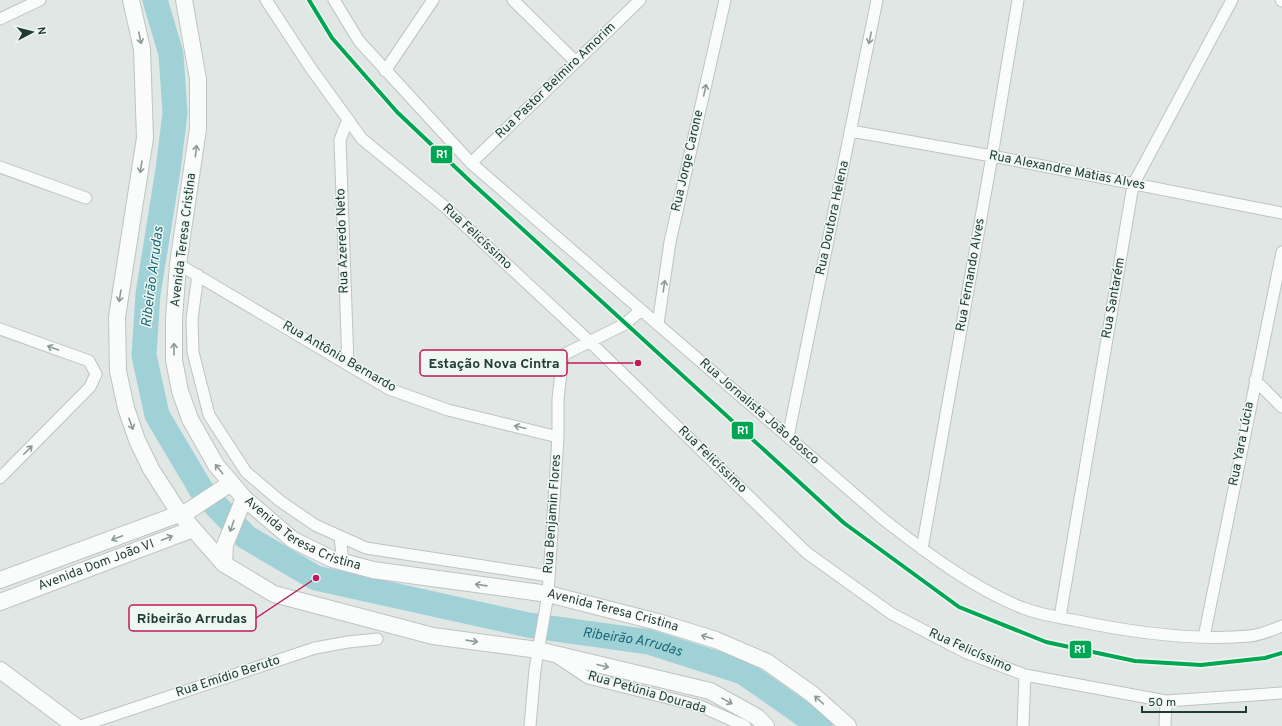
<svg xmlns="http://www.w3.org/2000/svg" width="1282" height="726" viewBox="0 0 1282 726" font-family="Overpass,sans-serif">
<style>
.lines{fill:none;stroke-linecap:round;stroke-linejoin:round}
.river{stroke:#a0d1d7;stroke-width:25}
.street-casing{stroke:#bec4c1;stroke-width:13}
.secondary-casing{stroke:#bdc5c2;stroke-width:18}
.street{stroke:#fafbfb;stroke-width:11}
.secondary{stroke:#fafbfb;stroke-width:16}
.rail-1-casing{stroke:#eff7f3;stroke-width:7}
.rail-1{stroke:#00a651;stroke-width:4}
.oneway{stroke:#8c9b96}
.labels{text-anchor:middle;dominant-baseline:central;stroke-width:3;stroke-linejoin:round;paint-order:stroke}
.street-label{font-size:13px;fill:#1f3b32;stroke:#eff7f3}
.water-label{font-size:14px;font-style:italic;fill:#186a78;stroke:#eff7f3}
.leader{fill:none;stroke:#c2185b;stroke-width:1.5}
.callout-dot{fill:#c2185b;stroke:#eff7f3;stroke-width:1.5}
.callout{fill:#eff7f3;stroke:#c2185b;stroke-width:1.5}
.callout-label{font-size:14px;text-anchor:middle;font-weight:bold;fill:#1f3b32}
.line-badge{stroke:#eff7f3;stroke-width:1.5}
.badge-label{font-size:11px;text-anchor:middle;font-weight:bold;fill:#fff}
</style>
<rect width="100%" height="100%" fill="#e1e7e4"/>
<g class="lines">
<path class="river" id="s1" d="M 155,0 L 171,54 L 175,113 L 168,170 L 148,294 L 144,355 L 157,415 L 202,491 L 246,537 L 316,578 L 528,625 L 649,642 L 743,672 L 820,726"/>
<defs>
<path id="street" d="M 266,0 L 310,67 L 362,139 L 444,206 L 589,341 L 807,553 L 892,614 L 965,652 L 1025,675 L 1166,701 L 1282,693
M 334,0 L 359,41 L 471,163 L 883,519 C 924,551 974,589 1023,608 C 1038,614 1057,617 1073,620 C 1129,632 1192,641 1250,636 C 1261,635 1272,630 1282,626
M 513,0 L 576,62
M 1281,0 L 1282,1
M 0,19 L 40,0
M 385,71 L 433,0
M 851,131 L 992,156 L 1282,213
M 471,163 L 640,0
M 0,167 L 86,198
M 178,264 L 389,389 L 448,410 L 558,437
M 198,275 L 192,319 L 193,352 L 209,415 L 246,472 L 280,501 L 315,525 L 366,548 L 549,576
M 658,324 L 670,242 L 725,0
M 0,329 L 89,361 L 96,374 L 90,387 L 0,478
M 348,364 L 340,140 L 348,119
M 1255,380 L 1282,407
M 788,437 L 877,0
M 340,537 L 343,562
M 922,549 L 992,156 L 1018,0
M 1060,617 L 1133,185 L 1232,0
M 1204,637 L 1282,252
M 558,658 L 588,678 L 700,706 L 745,726
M 81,726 L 315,648 L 348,642 L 377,639
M 530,726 L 535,669 L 548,594 L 558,437 L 558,399 L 563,355 L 625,324 L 641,310
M 1023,726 L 1025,675
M 1165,726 L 1166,701"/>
<g id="secondary">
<path d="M 131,0 L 142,49 L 145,138 L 117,317 L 118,371 L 126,408 L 137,440 L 151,469 L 180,514 L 224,564 L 274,594 L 433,636 L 538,650 L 710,691 L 757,717 L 766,726"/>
<path id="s2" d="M 184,0 L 198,79 L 198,129 L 178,264 L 174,319 L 174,360 L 180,391 L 190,419 L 216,465 L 244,498 L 293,540 L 332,559 L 373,570 L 548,594 L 658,622 L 716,640 L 767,662 L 812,694 L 848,726"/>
<path d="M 224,564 L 225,545 L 244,498"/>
<path d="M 0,580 L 190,510 L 231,483"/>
<path id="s3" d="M 0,602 L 193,529"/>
<path d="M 0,670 L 75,726"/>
</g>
</defs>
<use href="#street" class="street-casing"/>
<use href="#secondary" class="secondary-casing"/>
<use href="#street" class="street"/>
<use href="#secondary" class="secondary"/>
<defs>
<path id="rail-1" d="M 309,0 L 332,38 L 397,112 L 472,183 L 844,523 L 959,607 L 1046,642 L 1135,661 L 1201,665 L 1265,658 L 1282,653"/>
</defs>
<use href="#rail-1" class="rail-1-casing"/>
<use href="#rail-1" class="rail-1"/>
</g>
<defs><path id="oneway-shaft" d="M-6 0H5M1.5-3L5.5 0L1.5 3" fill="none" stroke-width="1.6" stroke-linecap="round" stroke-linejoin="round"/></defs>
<g class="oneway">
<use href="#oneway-shaft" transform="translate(140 38) rotate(79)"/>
<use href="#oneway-shaft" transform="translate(870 38) rotate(102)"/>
<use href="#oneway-shaft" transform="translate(705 90) rotate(-77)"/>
<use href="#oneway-shaft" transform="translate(196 151) rotate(-83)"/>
<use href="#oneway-shaft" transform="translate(141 167) rotate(99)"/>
<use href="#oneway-shaft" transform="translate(664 286) rotate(-82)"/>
<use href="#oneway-shaft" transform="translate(120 296) rotate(99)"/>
<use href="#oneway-shaft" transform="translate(53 348) rotate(-160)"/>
<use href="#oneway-shaft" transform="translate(174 349) rotate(-90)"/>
<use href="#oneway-shaft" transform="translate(131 424) rotate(70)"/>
<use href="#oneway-shaft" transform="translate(520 427) rotate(-166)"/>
<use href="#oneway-shaft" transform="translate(28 450) rotate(-45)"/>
<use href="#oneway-shaft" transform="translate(219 469) rotate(-129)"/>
<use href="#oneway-shaft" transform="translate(232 526) rotate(109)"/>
<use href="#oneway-shaft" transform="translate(117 538) rotate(159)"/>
<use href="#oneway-shaft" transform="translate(167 538) rotate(-21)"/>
<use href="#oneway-shaft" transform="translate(481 585) rotate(-172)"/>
<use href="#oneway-shaft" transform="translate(707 637) rotate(-163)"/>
<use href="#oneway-shaft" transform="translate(472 641) rotate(8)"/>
<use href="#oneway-shaft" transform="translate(603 666) rotate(14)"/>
<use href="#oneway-shaft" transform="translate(819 700) rotate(-138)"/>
<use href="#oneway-shaft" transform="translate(727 701) rotate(29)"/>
</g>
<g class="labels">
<g class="street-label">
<text transform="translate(556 81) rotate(-44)">Rua Pastor Belmiro Amorim</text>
<text transform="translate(688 161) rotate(-77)">Rua Jorge Carone</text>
<text transform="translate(1067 171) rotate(11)">Rua Alexandre Matias Alves</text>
<text transform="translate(833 218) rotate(-78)">Rua Doutora Helena</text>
<text transform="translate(477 237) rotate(43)">Rua Felicíssimo</text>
<text transform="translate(184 240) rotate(-83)">Avenida Teresa Cristina</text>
<text transform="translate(343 241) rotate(-92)">Rua Azeredo Neto</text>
<text transform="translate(971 275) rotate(-80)">Rua Fernando Alves</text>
<text transform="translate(1114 298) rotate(-80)">Rua Santarém</text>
<text transform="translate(339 357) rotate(30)">Rua Antônio Bernardo</text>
<text transform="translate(759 412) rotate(41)">Rua Jornalista João Bosco</text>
<text transform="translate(1242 444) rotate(-79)">Rua Yara Lúcia</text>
<text transform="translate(712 460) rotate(44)">Rua Felicíssimo</text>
<text transform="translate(553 514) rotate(-86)">Rua Benjamin Flores</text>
<text stroke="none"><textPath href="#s2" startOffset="590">Avenida Teresa Cristina</textPath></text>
<text stroke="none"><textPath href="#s3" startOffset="103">Avenida Dom João VI</textPath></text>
<text stroke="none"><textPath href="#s2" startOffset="914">Avenida Teresa Cristina</textPath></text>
<text transform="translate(970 651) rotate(24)">Rua Felicíssimo</text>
<text transform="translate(228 677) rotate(-18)">Rua Emídio Beruto</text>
<text transform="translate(647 693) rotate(16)">Rua Petúnia Dourada</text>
</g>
<g class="water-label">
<text transform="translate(153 277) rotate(-83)">Ribeirão Arrudas</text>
<text stroke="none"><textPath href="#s1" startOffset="977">Ribeirão Arrudas</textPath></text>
</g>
</g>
<path class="leader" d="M638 363L567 363M316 578L256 618"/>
<g class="callout-dot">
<circle cx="638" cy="363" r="4"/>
<circle cx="316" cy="578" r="4"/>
</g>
<g class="callout">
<rect x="420" y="350" width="147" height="26" rx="4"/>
<rect x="129" y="605" width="127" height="26" rx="4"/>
</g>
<g class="callout-label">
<text x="494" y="368">Estação Nova Cintra</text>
<text x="192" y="623">Ribeirão Arrudas</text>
</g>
<g class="line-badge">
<rect x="430" y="145" width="23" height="19" rx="4" fill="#00a651"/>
<rect x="731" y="421" width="23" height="19" rx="4" fill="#00a651"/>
<rect x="1069" y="640" width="23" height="19" rx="4" fill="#00a651"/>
</g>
<g class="badge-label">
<text x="442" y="158">R1</text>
<text x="743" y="434">R1</text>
<text x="1080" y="653">R1</text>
</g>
<g transform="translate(32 32) rotate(83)" stroke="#eff7f3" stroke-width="3" paint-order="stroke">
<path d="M0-3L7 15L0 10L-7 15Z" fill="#1f3b32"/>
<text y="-6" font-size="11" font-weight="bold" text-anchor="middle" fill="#1f3b32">N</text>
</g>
<path d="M1142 706v6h104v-6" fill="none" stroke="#1f3b32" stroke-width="2"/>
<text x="1148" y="706" font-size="12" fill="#1f3b32" stroke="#eff7f3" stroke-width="3" paint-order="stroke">50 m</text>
</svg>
